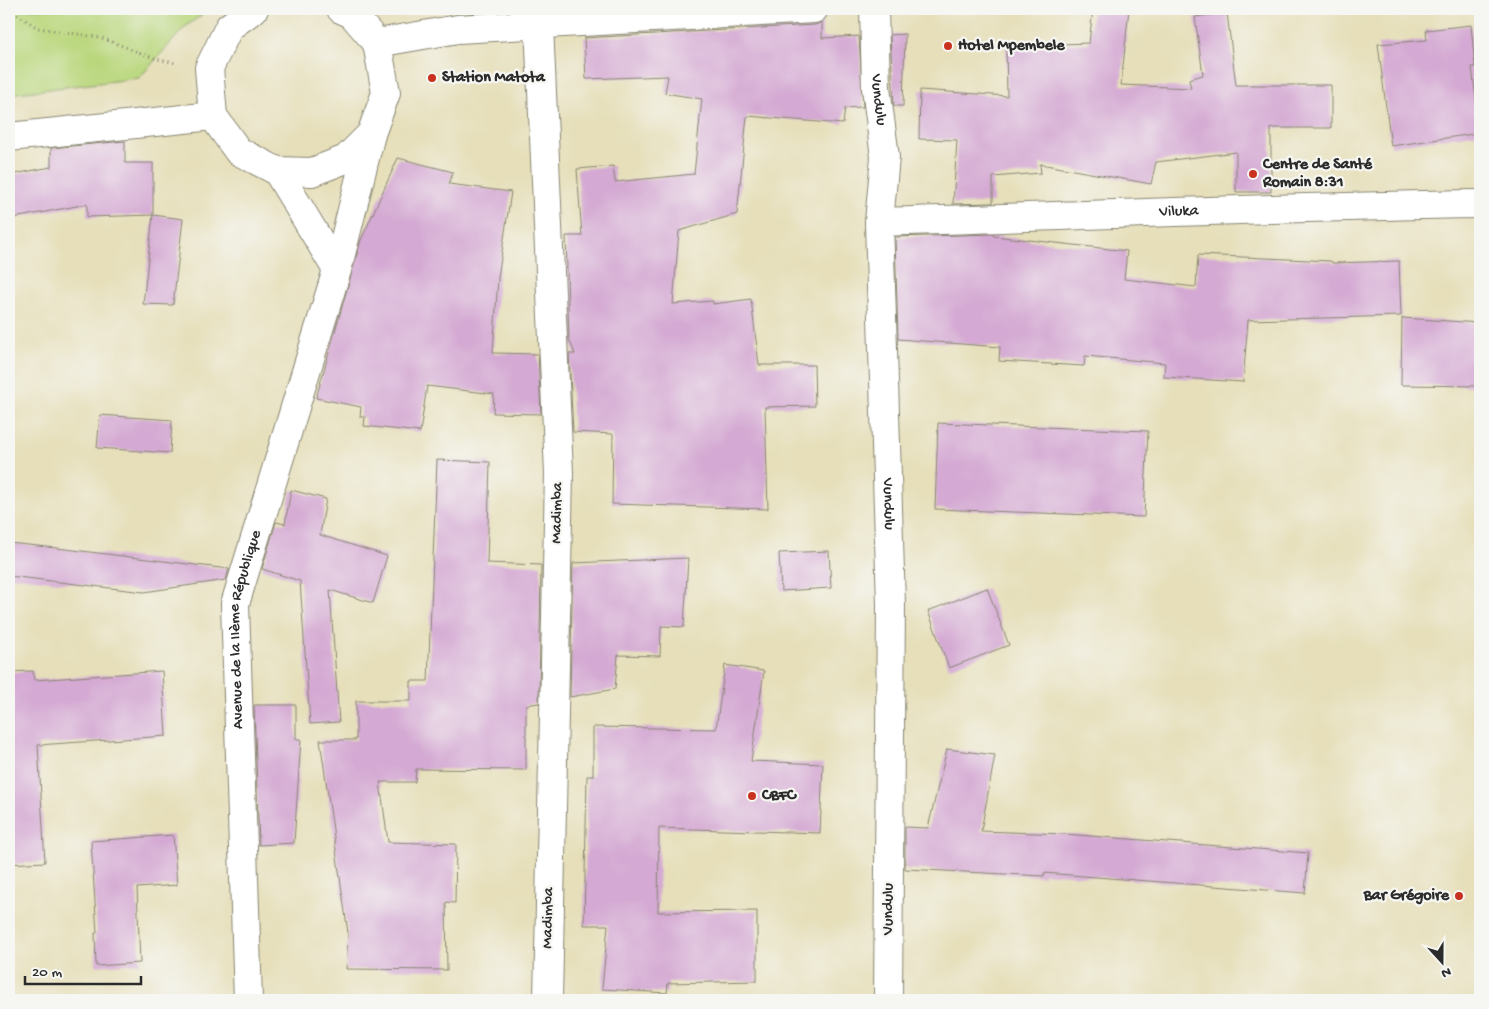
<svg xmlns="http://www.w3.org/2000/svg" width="1489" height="1009" viewBox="0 0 1489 1009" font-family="'Gochi Hand',sans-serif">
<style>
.green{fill:#bad77d;stroke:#728154}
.building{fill:#d4a9d3}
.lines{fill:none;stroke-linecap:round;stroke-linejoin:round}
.minor-casing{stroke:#888572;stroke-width:30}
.path{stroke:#888572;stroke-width:3;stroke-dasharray:1 4;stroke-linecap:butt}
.minor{stroke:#fff;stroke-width:28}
.poi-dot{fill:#c8321e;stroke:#f6f6f2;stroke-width:2}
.labels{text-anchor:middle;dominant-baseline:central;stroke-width:4.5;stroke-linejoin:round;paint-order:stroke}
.poi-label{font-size:16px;font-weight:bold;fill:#2b2b2b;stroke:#f6f6f2;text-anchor:start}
.street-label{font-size:16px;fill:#2b2b2b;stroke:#f6f6f2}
</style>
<rect width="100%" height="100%" fill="#f6f6f2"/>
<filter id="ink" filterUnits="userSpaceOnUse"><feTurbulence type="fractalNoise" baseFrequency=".02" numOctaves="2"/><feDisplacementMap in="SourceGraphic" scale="10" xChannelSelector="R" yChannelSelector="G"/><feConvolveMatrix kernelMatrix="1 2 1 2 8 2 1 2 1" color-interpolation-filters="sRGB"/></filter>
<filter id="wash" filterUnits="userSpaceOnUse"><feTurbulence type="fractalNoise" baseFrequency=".0096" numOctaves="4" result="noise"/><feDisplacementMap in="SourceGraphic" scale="20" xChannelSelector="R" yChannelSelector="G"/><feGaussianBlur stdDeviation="1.12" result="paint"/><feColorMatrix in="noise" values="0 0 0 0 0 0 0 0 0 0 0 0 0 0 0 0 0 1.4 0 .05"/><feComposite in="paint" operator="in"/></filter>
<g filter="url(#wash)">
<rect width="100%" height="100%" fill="#e6dfba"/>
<path class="green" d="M 9,9 L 210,9 L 185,27 L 139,78 L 9,94 Z"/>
<g id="blocks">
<path class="building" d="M 1093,9 L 1129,9 L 1121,85 L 1191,88 L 1189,79 L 1203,75 L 1195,17 L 1227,13 L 1236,85 L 1331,85 L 1331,128 L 1271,128 L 1271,192 L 1236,192 L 1236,152 L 1156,162 L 1151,184 L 1040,164 L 1041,173 L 993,177 L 993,203 L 953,204 L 957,140 L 919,139 L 920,90 L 1007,96 L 1006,46 L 1089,43 Z
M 822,22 L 822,38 L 859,36 L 863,107 L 845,108 L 843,124 L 747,116 L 737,214 L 679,231 L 673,304 L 713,301 L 713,304 L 751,299 L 759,365 L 814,365 L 815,406 L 765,407 L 768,509 L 612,504 L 613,434 L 573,432 L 569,354 L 575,354 L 569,339 L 566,236 L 582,236 L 577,169 L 613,166 L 615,182 L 694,174 L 702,99 L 665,93 L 668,76 L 586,79 L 584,38 L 815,25 Z
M 1471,25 L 1475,67 L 1472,67 L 1480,133 L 1391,146 L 1378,44 L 1427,40 L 1426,30 Z
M 905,34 L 903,106 L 894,106 L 890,35 Z
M 125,141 L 125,163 L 153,163 L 153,215 L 87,217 L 87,204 L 9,219 L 9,175 L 51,167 L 51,148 Z
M 398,158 L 453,172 L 449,184 L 511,192 L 498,278 L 493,353 L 538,354 L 541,414 L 493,413 L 494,394 L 427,386 L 420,432 L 364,426 L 365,417 L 360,417 L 361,407 L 316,398 L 361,240 Z
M 153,215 L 183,219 L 173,305 L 143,304 Z
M 994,234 L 994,236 L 1127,251 L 1124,279 L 1196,287 L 1198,255 L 1331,261 L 1332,263 L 1399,261 L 1401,316 L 1248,320 L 1243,382 L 1164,377 L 1165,363 L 1085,356 L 1084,366 L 999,361 L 1000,347 L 898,339 L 895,237 Z
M 1402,318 L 1480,323 L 1480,386 L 1401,385 Z
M 100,415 L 172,420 L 170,453 L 97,448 Z
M 938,423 L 1148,431 L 1144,517 L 935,509 Z
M 437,460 L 490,462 L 487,563 L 541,565 L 539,703 L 526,705 L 526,770 L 416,769 L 415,782 L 380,782 L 388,842 L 456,844 L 455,903 L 446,902 L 447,970 L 346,969 L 348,933 L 320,740 L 356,740 L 356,701 L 411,701 L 411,681 L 428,681 Z
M 291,490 L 326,499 L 320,535 L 387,556 L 373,603 L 330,590 L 339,722 L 310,724 L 300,581 L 262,569 L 276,522 L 285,524 Z
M 9,543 L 57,548 L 229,569 L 226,580 L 144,592 L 9,576 Z
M 829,551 L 831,588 L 781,591 L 779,553 Z
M 688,558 L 684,627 L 661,626 L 660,656 L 618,655 L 615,689 L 570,697 L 573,563 Z
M 987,588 L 1009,645 L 949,668 L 928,611 Z
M 725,665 L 764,671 L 751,761 L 823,764 L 820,833 L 659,828 L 658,912 L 757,911 L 757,981 L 668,983 L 667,993 L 602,989 L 608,925 L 584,925 L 587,776 L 593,776 L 593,727 L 716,729 Z
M 33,671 L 34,680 L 162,671 L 166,736 L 38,745 L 45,862 L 9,864 L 9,672 Z
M 254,705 L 296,705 L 296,739 L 301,739 L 294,843 L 259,845 Z
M 947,749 L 995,755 L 981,831 L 1065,834 L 1308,853 L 1305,893 L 1044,873 L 1044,876 L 905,869 L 905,827 L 928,828 Z
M 173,835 L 177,885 L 137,888 L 140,963 L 96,966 L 95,933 L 97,933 L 91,841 Z"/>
</g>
</g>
<g filter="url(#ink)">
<use href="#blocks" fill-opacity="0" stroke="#888572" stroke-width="1"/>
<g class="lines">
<defs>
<g id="minor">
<path d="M 254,9 L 229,27 L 209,68 L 213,116 L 238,151 L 277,171 L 312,172 L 346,159 L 371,134 L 386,93 L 377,43 L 352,14 L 341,9"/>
<path id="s1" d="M 874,9 L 876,88 L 885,157 L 879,222 L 891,604 L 888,1000"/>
<path d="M 539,25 L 559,473 L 548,1000"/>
<path d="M 377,43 L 458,29 L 814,9"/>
<path d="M 9,137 L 213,116"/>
<path d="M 277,171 L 337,270"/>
<path id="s2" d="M 879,222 C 1079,216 1280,207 1480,204"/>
<path id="s3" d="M 248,1000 L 235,604 L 337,270 L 371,134"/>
</g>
</defs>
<use href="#minor" class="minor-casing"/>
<path class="path" d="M 9,9 L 38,28 L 102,38 L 156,59 L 176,63"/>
<use href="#minor" class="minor"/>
</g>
</g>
<g class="poi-dot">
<circle cx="948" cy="46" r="5"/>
<circle cx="432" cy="78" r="5"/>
<circle cx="1253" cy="174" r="5"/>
<circle cx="752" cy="796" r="5"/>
<circle cx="1459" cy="896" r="5"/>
</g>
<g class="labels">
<g class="poi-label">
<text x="958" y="46">Hotel Mpembele</text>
<text x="442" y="78">Station Matota</text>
<text x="1263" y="165">Centre de Santé<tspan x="1263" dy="18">Romain 8:31</tspan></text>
<text x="762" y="796">CBFC</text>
<text x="1449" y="896" text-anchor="end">Bar Grégoire</text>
</g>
<g class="street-label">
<text stroke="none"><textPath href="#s1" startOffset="91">Vundulu</textPath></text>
<text stroke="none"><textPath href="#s2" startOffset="300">Viluka</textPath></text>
<text stroke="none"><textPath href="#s1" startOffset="496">Vundulu</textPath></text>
<text transform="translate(558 513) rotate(-89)">Madimba</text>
<text stroke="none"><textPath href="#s3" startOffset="372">Avenue de la IIème République</textPath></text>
<text transform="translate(889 909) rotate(-90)">Vundulu</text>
<text transform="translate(549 918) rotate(-89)">Madimba</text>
</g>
</g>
<rect width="1489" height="1009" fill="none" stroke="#f6f6f2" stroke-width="30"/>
<g transform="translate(1442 962) rotate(159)" stroke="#f6f6f2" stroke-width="4" paint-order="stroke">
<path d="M0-4L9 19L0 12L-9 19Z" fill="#2b2b2b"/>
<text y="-8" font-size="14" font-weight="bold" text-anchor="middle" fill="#2b2b2b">N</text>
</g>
<path d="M25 976v8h116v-8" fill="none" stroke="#2b2b2b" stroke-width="2.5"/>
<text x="32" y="976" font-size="15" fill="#2b2b2b" stroke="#f6f6f2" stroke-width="4" paint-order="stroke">20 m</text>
</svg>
